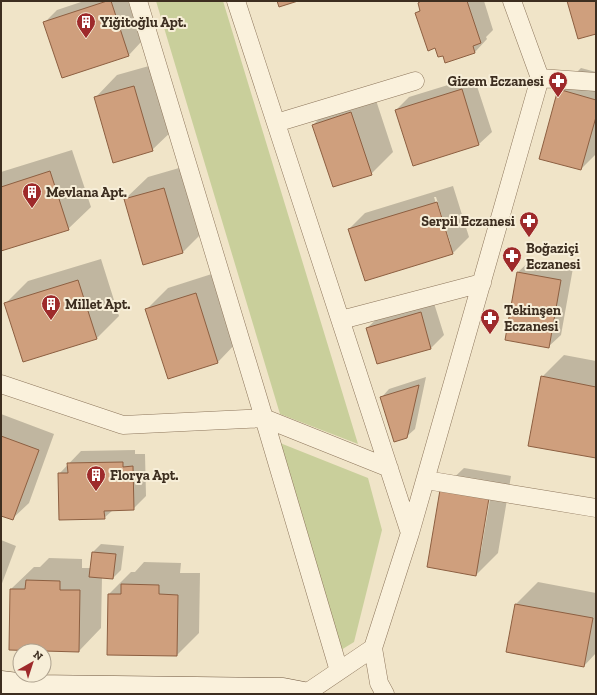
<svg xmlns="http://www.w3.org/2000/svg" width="597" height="695" viewBox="0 0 597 695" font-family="'Zilla Slab',serif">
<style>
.green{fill:#c9cf9b}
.shadow{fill:#0003;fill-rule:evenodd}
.building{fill:#cf9f7d;stroke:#8d5f41}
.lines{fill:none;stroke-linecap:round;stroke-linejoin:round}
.minor-casing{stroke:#8d765c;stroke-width:19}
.secondary-casing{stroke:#6f573f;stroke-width:23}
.minor{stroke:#faf1dc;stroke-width:18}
.secondary{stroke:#faf1dc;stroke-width:22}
.labels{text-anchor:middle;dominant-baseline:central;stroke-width:4;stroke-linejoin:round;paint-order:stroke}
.poi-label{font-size:14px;font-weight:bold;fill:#3d2e20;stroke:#f7eed8;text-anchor:start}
</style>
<rect width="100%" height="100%" fill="#f0e4c8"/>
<path class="green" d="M 156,1 L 223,1 L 358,444 L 280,414 Z
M 280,443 L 368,478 L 382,530 L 354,642 L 341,650 Z"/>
<path class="shadow" d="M 84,1 L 128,1 L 141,42 L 129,55 L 62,77 L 44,23 L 57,10 Z
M 421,1 L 484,1 L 493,30 L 486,37 L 487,39 L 475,52 L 443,54 L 436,47 L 417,13 L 421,9 Z
M 156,64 L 175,128 L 152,150 L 95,98 L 117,75 Z
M 581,68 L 596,72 L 596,154 L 581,169 L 559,90 Z
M 474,77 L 492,132 L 479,144 L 413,165 L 396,110 L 409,97 Z
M 373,91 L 393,152 L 371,174 L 313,125 L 335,103 Z
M 72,150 L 91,207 L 68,229 L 1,250 L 1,172 Z
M 186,166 L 205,230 L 183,252 L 125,199 L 148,177 Z
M 453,186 L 469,237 L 453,253 L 349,229 L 365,213 ZM 434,197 L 436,197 L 451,245 L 449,245 Z
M 101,259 L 119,316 L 97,338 L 24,361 L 6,303 L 28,281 Z
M 531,260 L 573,268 L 561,335 L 548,347 L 518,272 Z
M 218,272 L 240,339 L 218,362 L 168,377 L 146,310 L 168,288 Z
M 433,300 L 444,335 L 431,348 L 377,363 L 367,328 L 380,316 Z
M 564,355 L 596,361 L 596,457 L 542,377 Z
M 426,377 L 415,429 L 406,437 L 381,398 L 389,389 Z
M 1,414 L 54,434 L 29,503 L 12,519 L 1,515 Z
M 135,450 L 135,454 L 145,454 L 146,496 L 133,509 L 113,510 L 104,518 L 59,474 L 81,451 Z
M 464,468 L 511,476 L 498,553 L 476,575 L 441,490 ZM 489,493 L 491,493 L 481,551 L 479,551 Z
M 1,540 L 16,546 L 1,586 Z
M 101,544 L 124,546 L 121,570 L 113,578 L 102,577 L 101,628 L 79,651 L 11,589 L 34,567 L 40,567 L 49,558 L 82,559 L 82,568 L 91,568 L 93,552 Z
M 144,562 L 181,563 L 180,573 L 200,573 L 199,633 L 177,655 L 109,594 L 131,572 L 135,572 Z
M 538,582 L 596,593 L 596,653 L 584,666 L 516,604 Z"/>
<path class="building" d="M 107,1 L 111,1 L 129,56 L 62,78 L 43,22 Z
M 277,1 L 298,1 L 279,7 Z
M 421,1 L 467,1 L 481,43 L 473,46 L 475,53 L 445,63 L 443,56 L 438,57 L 435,48 L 428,51 L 415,13 L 420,11 L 418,3 Z
M 567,1 L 596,1 L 596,34 L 578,39 Z
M 134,86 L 153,151 L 113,163 L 94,97 Z
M 462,89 L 479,145 L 413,166 L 395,110 Z
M 558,89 L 596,100 L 596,117 L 581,170 L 539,159 Z
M 351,112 L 372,175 L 333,187 L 312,125 Z
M 50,171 L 69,230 L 1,251 L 1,187 Z
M 164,188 L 183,253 L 143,265 L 124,199 Z
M 437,202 L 453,254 L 365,281 L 348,229 Z
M 517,272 L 561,280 L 549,348 L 505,340 Z
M 78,280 L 97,339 L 23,362 L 4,303 Z
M 196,293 L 218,363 L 168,379 L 145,309 Z
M 421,312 L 431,349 L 377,364 L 366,328 Z
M 541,376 L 596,387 L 596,458 L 528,446 Z
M 419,385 L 407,438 L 394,442 L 380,397 Z
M 1,436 L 39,450 L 13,520 L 1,516 Z
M 123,462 L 123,467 L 133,466 L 134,510 L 104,511 L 105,519 L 59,520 L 58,473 L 68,473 L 67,463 Z
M 440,490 L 489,498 L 476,576 L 427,567 Z
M 92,552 L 116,554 L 113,579 L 89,577 Z
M 26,580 L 60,581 L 60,590 L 80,590 L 79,652 L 9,650 L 10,589 L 25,589 Z
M 121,584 L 159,585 L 159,594 L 178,595 L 177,656 L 107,655 L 108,594 L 121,594 Z
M 515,604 L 593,618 L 584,667 L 506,652 Z"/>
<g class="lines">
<defs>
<path id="minor" d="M 138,1 L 264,418 L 339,671
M 236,1 L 410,533
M 540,78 L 596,82
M 276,123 L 415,81
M 341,320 L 482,283
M 1,384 L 123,425 L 264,418 L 389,468
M 426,480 L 596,508
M 373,648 L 379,683 L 385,694
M 305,694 L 373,648 L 410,533 L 540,78 L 512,1"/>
<path id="secondary" d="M 1,682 L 34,686 L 283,689 L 309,694"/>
</defs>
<use href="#minor" class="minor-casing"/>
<use href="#secondary" class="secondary-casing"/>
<use href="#minor" class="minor"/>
<use href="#secondary" class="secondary"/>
</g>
<defs>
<symbol id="building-pin" viewBox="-11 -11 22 30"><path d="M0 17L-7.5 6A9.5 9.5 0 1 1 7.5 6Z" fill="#9e2a2b" stroke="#f7eed8"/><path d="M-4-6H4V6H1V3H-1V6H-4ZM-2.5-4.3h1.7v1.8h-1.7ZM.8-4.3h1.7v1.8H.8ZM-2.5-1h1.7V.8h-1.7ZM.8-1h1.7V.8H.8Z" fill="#fff"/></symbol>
<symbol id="pharmacy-pin" viewBox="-11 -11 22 30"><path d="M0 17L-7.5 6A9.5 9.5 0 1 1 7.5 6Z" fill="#9e2a2b" stroke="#f7eed8"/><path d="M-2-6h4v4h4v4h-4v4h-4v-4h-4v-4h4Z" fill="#fff"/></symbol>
</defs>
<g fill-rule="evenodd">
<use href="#building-pin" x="75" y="11" width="22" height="30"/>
<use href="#pharmacy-pin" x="547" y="70" width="22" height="30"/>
<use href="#building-pin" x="21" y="181" width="22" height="30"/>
<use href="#pharmacy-pin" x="518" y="210" width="22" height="30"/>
<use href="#pharmacy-pin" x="501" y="245" width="22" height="30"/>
<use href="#building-pin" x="40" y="293" width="22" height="30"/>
<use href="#pharmacy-pin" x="479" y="307" width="22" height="30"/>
<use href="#building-pin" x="85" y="464" width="22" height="30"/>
</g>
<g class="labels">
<g class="poi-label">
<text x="100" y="22">Yiğitoğlu Apt.</text>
<text x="544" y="81" text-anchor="end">Gizem Eczanesi</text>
<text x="46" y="192">Mevlana Apt.</text>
<text x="515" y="221" text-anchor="end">Serpil Eczanesi</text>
<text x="526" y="248">Boğaziçi<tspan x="526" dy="16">Eczanesi</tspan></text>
<text x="65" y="304">Millet Apt.</text>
<text x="504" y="310">Tekinşen<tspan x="504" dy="16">Eczanesi</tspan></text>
<text x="110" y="475">Florya Apt.</text>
</g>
</g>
<rect width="597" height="695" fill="none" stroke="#3d2e20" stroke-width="4"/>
<g transform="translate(32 663) rotate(39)"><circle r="19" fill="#f7eed8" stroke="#ada18e"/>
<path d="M0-3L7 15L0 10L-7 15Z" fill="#9e2a2b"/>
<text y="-6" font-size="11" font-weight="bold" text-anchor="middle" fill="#3d2e20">N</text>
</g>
</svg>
